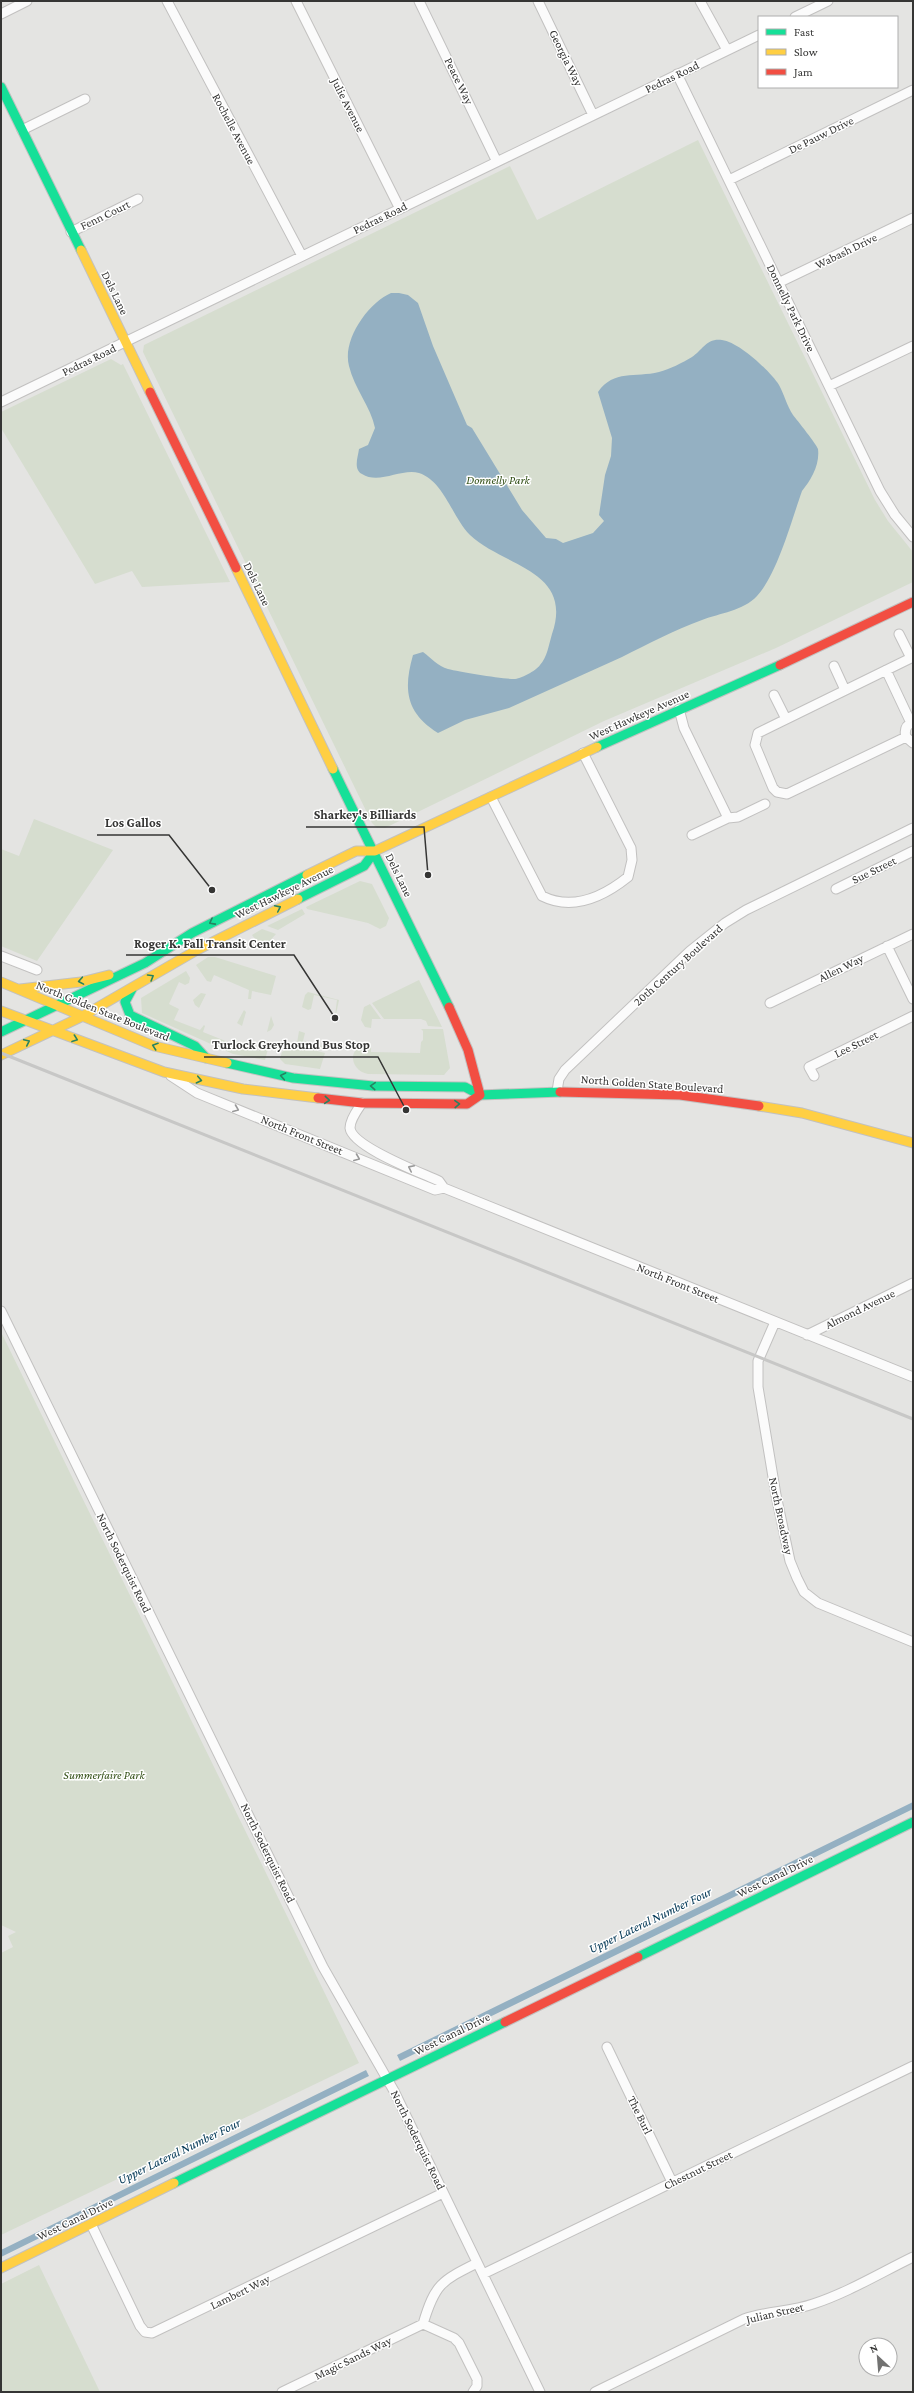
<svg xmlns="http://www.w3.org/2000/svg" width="914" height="2393" viewBox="0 0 914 2393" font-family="'Crimson Pro',serif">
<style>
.green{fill:#d6ddcf}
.water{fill:#94b0c2}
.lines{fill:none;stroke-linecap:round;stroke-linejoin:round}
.street-casing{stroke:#c2c1c0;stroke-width:11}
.fast-casing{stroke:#c2c1c0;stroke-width:11}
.slow-casing{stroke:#c2c1c0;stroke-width:11}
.jam-casing{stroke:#c2c1c0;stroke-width:11}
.street{stroke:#fbfbfb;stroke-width:9}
.fast{stroke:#16e098;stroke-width:9}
.slow{stroke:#ffcf43;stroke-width:9}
.jam{stroke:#f24e42;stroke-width:9}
.rail{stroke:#c7c7c6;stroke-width:3}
.oneway{stroke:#278261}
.oneway2{stroke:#989898}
.labels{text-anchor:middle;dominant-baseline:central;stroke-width:3;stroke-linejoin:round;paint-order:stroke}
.street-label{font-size:12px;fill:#353534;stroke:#fff}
.park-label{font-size:12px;font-style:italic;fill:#324f16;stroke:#fff}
.water-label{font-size:13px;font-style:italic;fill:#033856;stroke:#fff}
.leader{fill:none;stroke:#353534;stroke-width:1.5}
.callout-dot{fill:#353534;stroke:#fff;stroke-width:1.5}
.callout-label{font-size:13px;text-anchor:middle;font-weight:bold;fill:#353534;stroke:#fff;stroke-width:3;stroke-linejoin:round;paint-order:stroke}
</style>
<rect width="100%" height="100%" fill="#e4e4e2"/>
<path class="green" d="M 698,140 L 875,500 L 888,521 L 913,552 L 913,582 L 776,648 L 604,721 L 385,828 L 377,828 L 372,823 L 143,352 L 144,345 L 510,166 L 537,220 Z
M 111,359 L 121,365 L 123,364 L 230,582 L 142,587 L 132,571 L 95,584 L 1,428 L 1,412 Z
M 34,819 L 113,850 L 37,961 L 1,946 L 1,849 L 19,856 Z
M 360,881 L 372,884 L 389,918 L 386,926 L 380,929 L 368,923 L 307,909 L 306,907 Z
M 302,909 L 305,914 L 278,930 L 267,926 Z
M 262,929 L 276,934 L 267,944 L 258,943 L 252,935 Z
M 208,957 L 215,957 L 276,976 L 271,995 L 252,991 L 251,999 L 248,999 L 249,990 L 214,975 L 211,982 L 207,981 L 196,965 Z
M 186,971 L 190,978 L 189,983 L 185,985 L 179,982 L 169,1004 L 179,1009 L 174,1020 L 200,1030 L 204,1025 L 205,1026 L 203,1032 L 233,1044 L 237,1038 L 237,1046 L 259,1051 L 262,1043 L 265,1043 L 268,1049 L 265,1060 L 233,1054 L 142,1013 L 141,998 Z
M 419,980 L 442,1027 L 428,1026 L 426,1021 L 421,1019 L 384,1019 L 372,1003 Z
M 308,992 L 339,1000 L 334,1024 L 337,1000 L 314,995 L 311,1009 L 308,1010 L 302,1007 L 305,995 Z
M 201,993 L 206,994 L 199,1008 L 195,1005 L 193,1000 Z
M 370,1004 L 381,1019 L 372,1019 L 371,1028 L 365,1027 L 361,1020 L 364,1007 Z
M 244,1010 L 246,1012 L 242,1026 L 237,1023 Z
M 271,1016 L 274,1025 L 271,1030 L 267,1032 Z
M 421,1029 L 443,1029 L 450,1068 L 444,1075 L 368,1074 C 348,1070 347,1044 371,1044 L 371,1052 L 420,1053 L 421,1042 L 423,1040 L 423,1031 Z
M 299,1031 L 305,1033 L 303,1041 L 326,1047 L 326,1050 L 297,1043 Z
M 294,1045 L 325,1053 L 320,1069 L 285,1064 L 280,1059 L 282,1052 Z
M 1,1332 L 359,2063 L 1,2235 L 1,1953 L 13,1947 L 8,1936 L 16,1932 L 1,1925 Z
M 39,2265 L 100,2392 L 1,2392 L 1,2284 Z"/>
<path class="water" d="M 391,293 L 399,293 L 408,295 L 418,303 L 433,346 L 467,425 L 472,428 L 522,510 L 546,538 L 556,539 L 563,543 L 593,533 L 604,521 L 599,515 L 605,475 L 611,456 L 612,438 L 598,392 C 614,369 635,378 659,372 C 670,369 682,363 692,357 C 703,350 706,338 722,340 C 739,342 770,371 779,385 C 784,394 787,406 793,415 C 797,420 817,445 818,449 C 820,465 811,480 802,491 C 792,519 777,575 757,596 C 743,611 720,613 702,620 C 674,630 648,644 622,657 L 509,708 L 465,720 L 438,733 C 406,713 403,690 413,655 L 423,652 C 431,658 438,666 448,669 C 460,672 502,679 514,679 C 520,679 536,671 540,665 C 547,658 549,644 552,634 C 574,570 504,567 470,535 C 452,517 444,481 419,473 C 401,468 379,485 362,474 C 353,469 358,457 359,449 L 368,445 L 375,428 C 371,407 354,388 349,366 C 342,340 368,303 391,293 Z
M 913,1802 L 913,1809 L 400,2061 L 397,2055 Z
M 366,2070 L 369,2076 L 1,2257 L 1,2250 Z"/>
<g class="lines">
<defs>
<path id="street" d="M 167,1 L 302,256
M 296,1 L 400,209
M 419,1 L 497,162
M 538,1 L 593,115
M 700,1 L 727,50
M 1,14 L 27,1
M 795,17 L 828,1
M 677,74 L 880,491 L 895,515 L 913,537
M 22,130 L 85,99
M 729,180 L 913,90
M 71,232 L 138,199
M 778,283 L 913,218
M 829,386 L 913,346
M 1,402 L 759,35
M 899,634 L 911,658
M 834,666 L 845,690
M 886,670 L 911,723
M 774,695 L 786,719
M 679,709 L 684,728 L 728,818
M 913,722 C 906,725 904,730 906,737 L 913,743
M 906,737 L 787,794 L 777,792 L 773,788 L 755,745 L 758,733 L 764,730 L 913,657
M 491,797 L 542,896 C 572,911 603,897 628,877 L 632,860 L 631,848 L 583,753
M 692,835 L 728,818 L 738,817 L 765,804
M 836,889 L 913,851
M 887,946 L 913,999
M 1,956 L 37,970
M 770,1003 L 913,934
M 171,1076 L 197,1093 L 435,1190 L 444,1188 L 913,1377
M 814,1076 L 809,1067 L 913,1016
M 557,1091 L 559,1079 L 565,1070 L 690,951 L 725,923 L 746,910 L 913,828
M 362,1103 C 358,1109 350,1119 350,1128 C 352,1147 422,1173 439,1181 L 444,1188
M 1,1311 L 323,1967 L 394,2091 L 540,2392
M 775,1322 L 758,1361 L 758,1387 L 776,1495 L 790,1561 L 797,1578 L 804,1592 L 818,1603 L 913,1642
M 807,1335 L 913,1283
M 607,2047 L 672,2182
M 91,2224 L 140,2326 L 145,2332 L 152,2333 L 443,2193
M 483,2274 L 913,2066
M 423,2324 L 454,2338 L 459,2343 L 477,2379 L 477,2386 L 473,2392
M 282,2392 L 423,2324 C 435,2284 441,2281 477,2263
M 595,2392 L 744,2319 C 766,2311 790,2312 813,2304 C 847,2293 880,2273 913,2257"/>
<path id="fast" d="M 1,87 L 81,250
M 597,747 L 780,665
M 333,769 L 449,1007
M 298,899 L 364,866 L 375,851
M 132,989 L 125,1002 L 130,1015 L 195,1046 L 206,1058
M 1,1032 L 145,963 L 192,933 L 307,875
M 227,1063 L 293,1078 L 373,1086 L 465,1087 L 480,1095 L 560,1092
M 638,1957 L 913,1822
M 174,2183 L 505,2022"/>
<path id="slow" d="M 81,250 L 150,392
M 236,568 L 333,769
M 307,875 L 356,851 L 375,851 L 597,747
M 1,982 L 154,1046 L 227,1063
M 20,989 L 81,982 L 109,975
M 1,1011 L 164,1072 L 243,1089 L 318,1098
M 1,1055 L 81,1017 L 197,950 L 298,899
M 759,1106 L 802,1113 L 913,1143
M 1,2268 L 174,2183"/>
<path id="jam" d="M 150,392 L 236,568
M 780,665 L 913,602
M 449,1007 L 468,1050 L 480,1095
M 560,1092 L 680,1095 L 759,1106
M 318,1098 L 362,1103 L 467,1104 L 480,1095
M 505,2022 L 638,1957"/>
</defs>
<use href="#street" class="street-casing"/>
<use href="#fast" class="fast-casing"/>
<use href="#slow" class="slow-casing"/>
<use href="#jam" class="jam-casing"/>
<use href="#street" class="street"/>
<use href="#fast" class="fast"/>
<use href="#slow" class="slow"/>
<use href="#jam" class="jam"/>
<path class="rail" d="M 1,1053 L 913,1419"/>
</g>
<defs><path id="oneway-chevron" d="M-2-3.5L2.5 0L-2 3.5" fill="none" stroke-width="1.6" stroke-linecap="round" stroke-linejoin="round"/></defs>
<g class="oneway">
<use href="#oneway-chevron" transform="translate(278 908) rotate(-26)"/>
<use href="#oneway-chevron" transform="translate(212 922) rotate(152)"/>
<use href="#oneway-chevron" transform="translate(151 977) rotate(-31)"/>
<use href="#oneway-chevron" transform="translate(81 981) rotate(170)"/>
<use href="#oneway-chevron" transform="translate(75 1039) rotate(20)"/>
<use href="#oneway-chevron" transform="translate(27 1042) rotate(-25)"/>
<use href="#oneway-chevron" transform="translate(155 1046) rotate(-161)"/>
<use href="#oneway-chevron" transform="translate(283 1076) rotate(-169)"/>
<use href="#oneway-chevron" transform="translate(199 1080) rotate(12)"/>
<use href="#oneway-chevron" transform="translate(373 1086) rotate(-176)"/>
<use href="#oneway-chevron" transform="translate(327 1100) rotate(5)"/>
<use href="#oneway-chevron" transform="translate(457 1104) rotate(-2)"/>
</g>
<g class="oneway2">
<use href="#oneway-chevron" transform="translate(236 1109) rotate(22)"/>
<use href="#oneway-chevron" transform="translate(357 1158) rotate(22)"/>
<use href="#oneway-chevron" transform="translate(411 1168) rotate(-154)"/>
</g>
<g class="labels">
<g class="street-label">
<text transform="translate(566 58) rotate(64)">Georgia Way</text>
<text transform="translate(672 77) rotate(-26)">Pedras Road</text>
<text transform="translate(459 81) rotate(64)">Peace Way</text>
<text transform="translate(348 105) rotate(63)">Julie Avenue</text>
<text transform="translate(234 129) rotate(62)">Rochelle Avenue</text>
<text transform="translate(821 135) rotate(-26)">De Pauw Drive</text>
<text transform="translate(105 215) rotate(-26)">Fenn Court</text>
<text transform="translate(380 218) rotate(-26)">Pedras Road</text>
<text transform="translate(846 251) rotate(-26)">Wabash Drive</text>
<text transform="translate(115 293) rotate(64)">Dels Lane</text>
<text transform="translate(791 308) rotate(64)">Donnelly Park Drive</text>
<text transform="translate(89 360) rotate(-26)">Pedras Road</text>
<text transform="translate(257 584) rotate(64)">Dels Lane</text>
<text transform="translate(639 715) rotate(-24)">West Hawkeye Avenue</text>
<text transform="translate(874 870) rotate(-26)">Sue Street</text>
<text transform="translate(399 875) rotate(64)">Dels Lane</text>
<text transform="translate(284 892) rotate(-26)">West Hawkeye Avenue</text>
<text transform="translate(678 965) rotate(-42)">20th Century Boulevard</text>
<text transform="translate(841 968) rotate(-26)">Allen Way</text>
<text transform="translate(103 1011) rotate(22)">North Golden State Boulevard</text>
<text transform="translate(856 1044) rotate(-26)">Lee Street</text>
<text transform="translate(652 1084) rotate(4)">North Golden State Boulevard</text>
<text transform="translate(302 1135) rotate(22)">North Front Street</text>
<text transform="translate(678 1283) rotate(22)">North Front Street</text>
<text transform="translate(860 1309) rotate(-26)">Almond Avenue</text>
<text transform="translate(781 1516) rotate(78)">North Broadway</text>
<text transform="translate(124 1563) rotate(64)">North Soderquist Road</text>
<text transform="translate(268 1853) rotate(64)">North Soderquist Road</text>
<text transform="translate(775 1876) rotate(-26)">West Canal Drive</text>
<text transform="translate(452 2034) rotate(-26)">West Canal Drive</text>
<text transform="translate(640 2115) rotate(64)">The Burl</text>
<text transform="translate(418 2140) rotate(64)">North Soderquist Road</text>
<text transform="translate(698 2170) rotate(-26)">Chestnut Street</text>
<text transform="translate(75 2219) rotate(-26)">West Canal Drive</text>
<text transform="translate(240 2292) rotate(-26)">Lambert Way</text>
<text transform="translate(775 2313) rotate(-13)">Julian Street</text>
<text transform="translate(353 2358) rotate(-26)">Magic Sands Way</text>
</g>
<g class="park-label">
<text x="498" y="480">Donnelly Park</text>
<text x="104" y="1775">Summerfaire Park</text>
</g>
<g class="water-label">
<text transform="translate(650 1920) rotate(-26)">Upper Lateral Number Four</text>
<text transform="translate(179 2151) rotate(-26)">Upper Lateral Number Four</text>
</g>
</g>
<path class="leader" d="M428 875L424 827H306M212 890L169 835H97M335 1018L294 955H126M406 1110L378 1057H204"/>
<g class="callout-dot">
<circle cx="428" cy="875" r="4"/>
<circle cx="212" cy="890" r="4"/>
<circle cx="335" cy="1018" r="4"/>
<circle cx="406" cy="1110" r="4"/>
</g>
<g class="callout-label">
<text x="365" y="819">Sharkey's Billiards</text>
<text x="133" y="827">Los Gallos</text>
<text x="210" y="948">Roger K. Fall Transit Center</text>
<text x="291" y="1049">Turlock Greyhound Bus Stop</text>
</g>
<rect width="914" height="2393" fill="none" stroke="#353534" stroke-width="4"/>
<rect x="758" y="16" width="140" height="72" fill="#ffffff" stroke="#aeaeae"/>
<rect x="766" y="29" width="20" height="6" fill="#16e098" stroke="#aeaeae"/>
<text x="794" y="36" font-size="12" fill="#353534">Fast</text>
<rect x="766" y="49" width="20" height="6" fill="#ffcf43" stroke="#aeaeae"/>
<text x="794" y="56" font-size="12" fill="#353534">Slow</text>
<rect x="766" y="69" width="20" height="6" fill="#f24e42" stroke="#aeaeae"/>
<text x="794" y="76" font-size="12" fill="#353534">Jam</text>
<g transform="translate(878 2357) rotate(334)"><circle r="19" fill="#ffffff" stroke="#aeaeae"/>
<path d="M0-3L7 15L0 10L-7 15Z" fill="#727271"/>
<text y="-6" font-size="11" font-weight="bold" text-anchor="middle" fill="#353534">N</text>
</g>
</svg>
